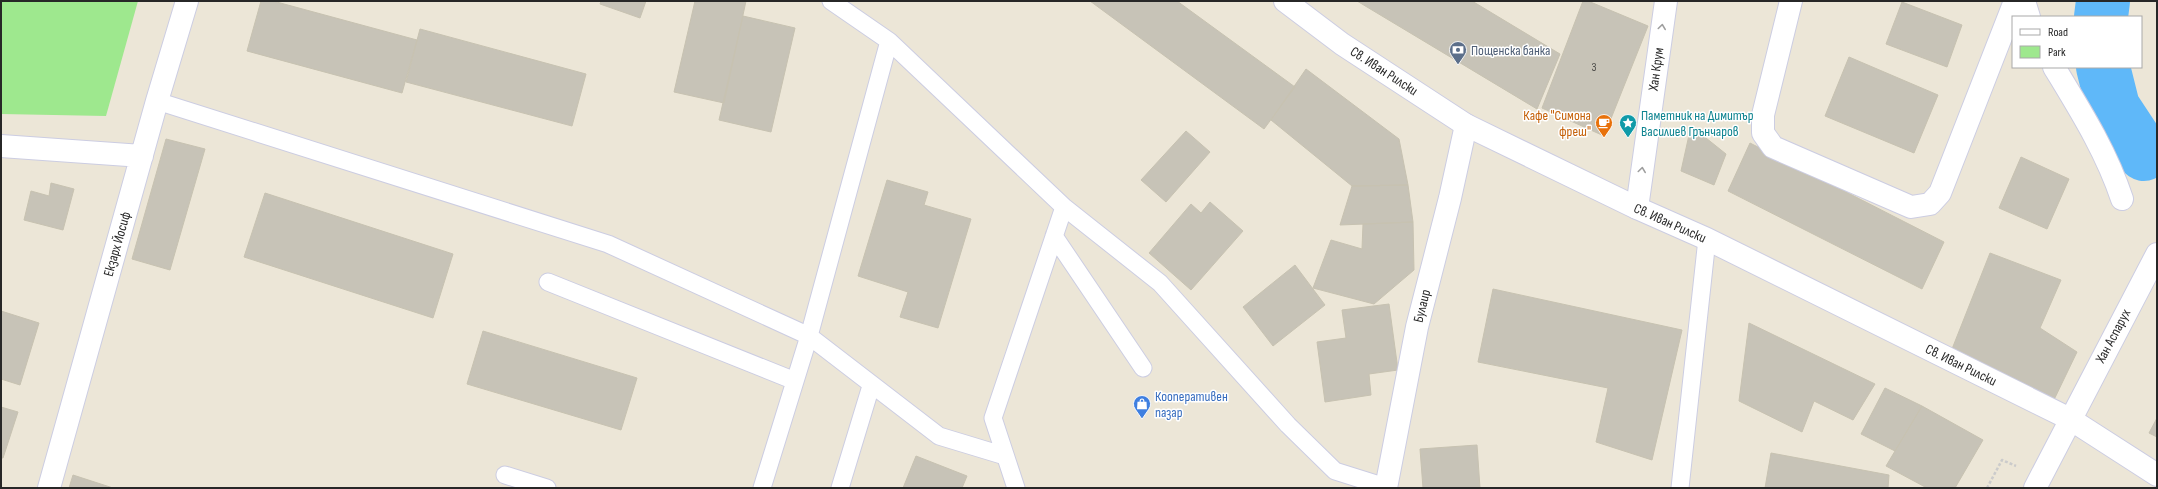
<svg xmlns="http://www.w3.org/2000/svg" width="2158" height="489" viewBox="0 0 2158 489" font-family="'Sofia Sans Condensed',sans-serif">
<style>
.green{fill:#9ee88e}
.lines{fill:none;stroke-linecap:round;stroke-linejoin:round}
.river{stroke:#5fb8f9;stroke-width:54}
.building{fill:#c7c3b7;stroke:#c7c2b1}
.service-casing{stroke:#cccde2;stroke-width:19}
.pedestrian-casing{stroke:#cccde2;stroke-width:24}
.minor-casing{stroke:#cccde2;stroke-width:24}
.tertiary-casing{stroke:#cccde2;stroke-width:24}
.path{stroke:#cbcbcb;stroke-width:2.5;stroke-dasharray:3 2;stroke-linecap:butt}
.service{stroke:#fff;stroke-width:17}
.pedestrian{stroke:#fff;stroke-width:22}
.minor{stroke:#fff;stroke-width:22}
.tertiary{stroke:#fff;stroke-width:22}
.oneway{stroke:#9e9e9e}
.labels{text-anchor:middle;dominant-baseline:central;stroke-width:3;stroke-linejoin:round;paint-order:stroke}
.number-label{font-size:12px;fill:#4f4e4b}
.service-label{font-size:14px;fill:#4e5e75;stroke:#fff;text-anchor:start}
.street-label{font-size:14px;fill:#272727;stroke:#fff}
.food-label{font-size:14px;fill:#c56008;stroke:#fff;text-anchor:end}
.culture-label{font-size:14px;fill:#0d838f;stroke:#fff;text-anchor:start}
.shop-label{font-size:14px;fill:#366cbe;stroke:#fff;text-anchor:start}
</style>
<rect width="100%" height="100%" fill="#ece6d7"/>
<path class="green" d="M 1,1 L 138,1 L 106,116 L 1,114 Z"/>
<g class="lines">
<path class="river" d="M 2101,17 L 2103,1
M 2103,67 L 2113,107 L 2144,154"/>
</g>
<path class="building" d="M 261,1 L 273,1 L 417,40 L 402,93 L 247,51 Z
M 601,1 L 646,1 L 640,18 L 600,4 Z
M 695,1 L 746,1 L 724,103 L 674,92 Z
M 1090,1 L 1177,1 L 1295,87 L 1264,129 Z
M 1357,1 L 1472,1 L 1560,54 L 1537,109 Z
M 1583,1 L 1588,1 L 1648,26 L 1604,136 L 1542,108 Z
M 1902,2 L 1962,25 L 1947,67 L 1886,44 Z
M 743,16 L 795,28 L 771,132 L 719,120 Z
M 420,29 L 586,74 L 572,126 L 406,82 Z
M 1849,57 L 1938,95 L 1914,153 L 1825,116 Z
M 1306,69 L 1399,139 L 1408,185 L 1352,186 L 1271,120 Z
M 1691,126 L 1726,154 L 1714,185 L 1681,171 Z
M 1186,131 L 1210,152 L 1166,202 L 1141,180 Z
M 166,139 L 205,149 L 170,270 L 132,259 Z
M 1750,143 L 1944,242 L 1922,289 L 1728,191 Z
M 2021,157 L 2069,179 L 2047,229 L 1999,208 Z
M 887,180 L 928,192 L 924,205 L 971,219 L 938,328 L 900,317 L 908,292 L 858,276 Z
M 51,183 L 74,189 L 63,230 L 24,220 L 31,191 L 49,196 Z
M 1408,185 L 1413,222 L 1340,225 L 1352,186 Z
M 265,193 L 453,254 L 433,318 L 244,257 Z
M 1210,202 L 1243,231 L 1191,290 L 1149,253 L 1191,204 L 1201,213 Z
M 1413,222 L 1414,270 L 1374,304 L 1313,288 L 1331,240 L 1362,249 L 1363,224 Z
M 1990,253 L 2061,280 L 2040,328 L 2077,352 L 2051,406 L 1952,349 Z
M 1295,265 L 1325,305 L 1273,346 L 1243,307 Z
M 1493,289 L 1682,330 L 1652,460 L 1596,442 L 1608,388 L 1478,362 Z
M 1389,304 L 1398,370 L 1369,374 L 1371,395 L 1325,402 L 1317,342 L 1346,338 L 1342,310 Z
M 1,311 L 39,323 L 20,385 L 1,379 Z
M 1749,323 L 1875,384 L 1853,420 L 1814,401 L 1802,432 L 1739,401 Z
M 483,331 L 637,378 L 621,430 L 467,384 Z
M 1885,388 L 1922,406 L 1895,451 L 1861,434 Z
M 1922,406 L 1983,440 L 1955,488 L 1927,488 L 1886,466 Z
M 1,407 L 18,412 L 3,458 L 1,458 Z
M 2157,418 L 2157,437 L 2149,433 Z
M 1477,445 L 1480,488 L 1423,488 L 1420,449 Z
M 1771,453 L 1889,475 L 1888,488 L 1765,488 Z
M 916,456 L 967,476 L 962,488 L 903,488 Z
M 73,475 L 113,488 L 69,488 Z"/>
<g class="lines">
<defs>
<path id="service" d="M 831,1 L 889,41 L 1064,207 L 1160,283 L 1288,425 L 1335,471 L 1386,487
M 157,101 L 608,244 L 809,336 L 939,436 L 1005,456
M 1054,236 L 1143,368
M 548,282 L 795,381
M 505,475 L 547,488
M 762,488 L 809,336 L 889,41
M 840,488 L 871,386
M 1016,488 L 993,418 L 1064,207
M 1680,488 L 1707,239"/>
<path id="pedestrian" d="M 2070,419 L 2157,475"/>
<path id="minor" d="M 1791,1 L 1763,115 L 1763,133 L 1773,147 L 1911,207 L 1930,204 L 1940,193 L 2015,1
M 2024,1 L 2029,17
M 2054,67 C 2080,110 2106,151 2122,199
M 1,146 L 142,156
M 1637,208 L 1666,1
M 49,488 L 157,101 L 187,1
M 1386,488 L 1417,327 L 1450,198 L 1466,125"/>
<path id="tertiary" d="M 1285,1 L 1342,44 L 1466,125 L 1637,208 L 1707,239 L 2070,419
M 2035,488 L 2157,254"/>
</defs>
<use href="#service" class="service-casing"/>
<use href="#pedestrian" class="pedestrian-casing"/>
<use href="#minor" class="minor-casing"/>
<use href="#tertiary" class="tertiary-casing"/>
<path class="path" d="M 1987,488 L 2002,460 L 2016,466"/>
<use href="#service" class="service"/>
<use href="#pedestrian" class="pedestrian"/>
<use href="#minor" class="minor"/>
<use href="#tertiary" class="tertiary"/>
</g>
<defs><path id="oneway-chevron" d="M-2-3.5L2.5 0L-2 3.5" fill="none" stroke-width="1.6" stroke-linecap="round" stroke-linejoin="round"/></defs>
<g class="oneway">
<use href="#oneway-chevron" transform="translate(1662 27) rotate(-82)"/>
<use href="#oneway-chevron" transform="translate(1642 170) rotate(-82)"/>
</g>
<defs>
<symbol id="bank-pin" viewBox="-11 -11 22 30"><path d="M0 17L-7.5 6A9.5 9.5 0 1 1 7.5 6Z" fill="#5c6f8a" stroke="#fff"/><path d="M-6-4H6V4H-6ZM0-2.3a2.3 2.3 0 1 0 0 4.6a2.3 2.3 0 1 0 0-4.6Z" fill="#fff"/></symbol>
<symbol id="cafe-pin" viewBox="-11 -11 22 30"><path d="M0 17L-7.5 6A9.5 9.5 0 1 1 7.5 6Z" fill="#e8710a" stroke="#fff"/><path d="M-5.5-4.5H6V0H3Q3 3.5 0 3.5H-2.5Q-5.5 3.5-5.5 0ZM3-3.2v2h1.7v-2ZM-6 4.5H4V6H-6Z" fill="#fff"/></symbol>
<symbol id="sight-pin" viewBox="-11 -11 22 30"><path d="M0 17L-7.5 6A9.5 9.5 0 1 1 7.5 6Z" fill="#0f9aa8" stroke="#fff"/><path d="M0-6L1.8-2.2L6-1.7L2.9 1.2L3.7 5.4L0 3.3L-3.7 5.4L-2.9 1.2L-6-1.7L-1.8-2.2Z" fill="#fff"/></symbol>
<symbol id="shop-pin" viewBox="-11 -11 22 30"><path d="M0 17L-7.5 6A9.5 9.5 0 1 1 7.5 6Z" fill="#3f7fe0" stroke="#fff"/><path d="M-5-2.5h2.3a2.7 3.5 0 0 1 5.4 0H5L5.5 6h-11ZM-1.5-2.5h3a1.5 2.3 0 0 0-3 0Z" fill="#fff"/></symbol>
</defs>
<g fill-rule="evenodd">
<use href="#bank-pin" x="1448" y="40" width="20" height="27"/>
<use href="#cafe-pin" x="1594" y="113" width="20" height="27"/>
<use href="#sight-pin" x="1618" y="113" width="20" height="27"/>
<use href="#shop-pin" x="1132" y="394" width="20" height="27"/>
</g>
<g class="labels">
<g class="number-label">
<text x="1594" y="67">3</text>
</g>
<g class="service-label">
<text x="1471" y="50">Пощенска банка</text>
</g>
<g class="street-label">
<text transform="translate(1656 69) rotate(-82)">Хан Крум</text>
<text transform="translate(1384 71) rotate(33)">Св. Иван Рилски</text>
<text transform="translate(1670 223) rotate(24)">Св. Иван Рилски</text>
<text transform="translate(117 244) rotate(-74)">Екзарх Йосиф</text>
<text transform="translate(1422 306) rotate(-76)">Булаир</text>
<text transform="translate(2113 336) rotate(-62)">Хан Аспарух</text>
<text transform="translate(1961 365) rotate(26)">Св. Иван Рилски</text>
</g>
<g class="food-label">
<text x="1591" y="115">Кафе "Симона<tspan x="1591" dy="16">фреш"</tspan></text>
</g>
<g class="culture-label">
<text x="1641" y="115">Паметник на Димитър<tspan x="1641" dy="16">Василиев Грънчаров</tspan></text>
</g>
<g class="shop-label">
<text x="1155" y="396">Кооперативен<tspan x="1155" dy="16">пазар</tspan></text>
</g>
</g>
<rect width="2158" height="489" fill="none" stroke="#272727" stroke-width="4"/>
<rect x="2012" y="16" width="130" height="52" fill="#ffffff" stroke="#a9a9a9"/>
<rect x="2020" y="29" width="20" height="6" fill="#ffffff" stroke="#a9a9a9"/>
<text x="2048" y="36" font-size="12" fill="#272727">Road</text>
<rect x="2020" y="46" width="20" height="12" fill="#9ee88e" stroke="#a9a9a9"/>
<text x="2048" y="56" font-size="12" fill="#272727">Park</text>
</svg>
